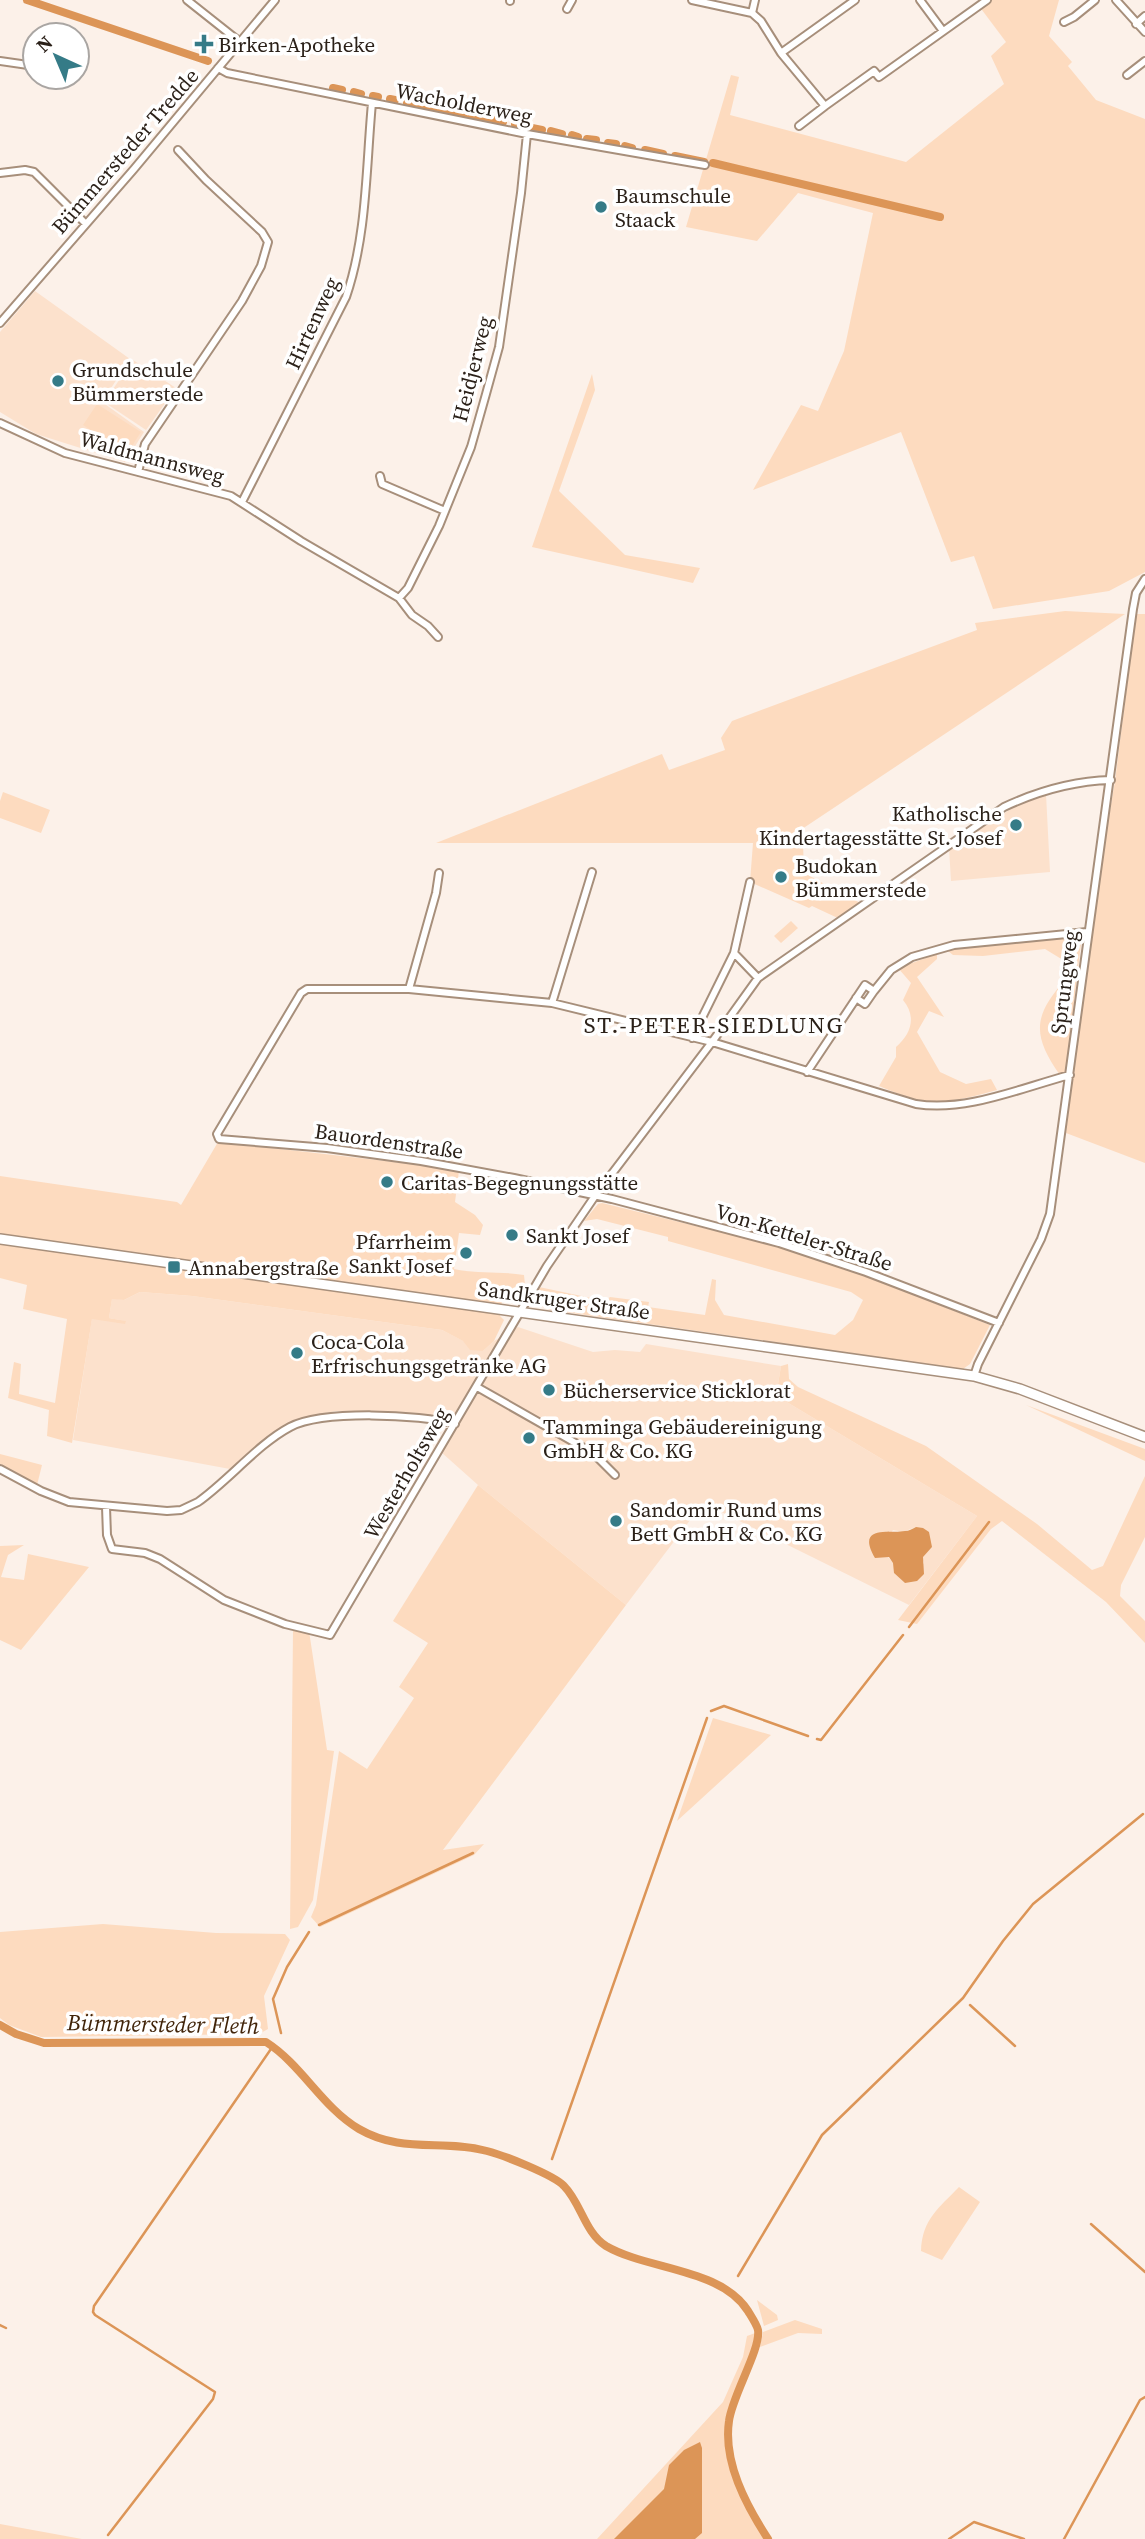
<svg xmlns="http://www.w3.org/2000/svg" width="1145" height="2539" viewBox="0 0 1145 2539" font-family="'Source Serif 4',serif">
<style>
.built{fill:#fce1cc;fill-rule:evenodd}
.green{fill:#fddbbf}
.water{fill:#dc9557}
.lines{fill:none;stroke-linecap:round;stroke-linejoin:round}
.stream{stroke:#dc9557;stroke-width:2.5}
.canal{stroke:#dc9557;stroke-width:8}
.street-casing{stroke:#a78f7b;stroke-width:10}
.secondary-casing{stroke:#a78f7b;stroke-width:12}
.street{stroke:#fff;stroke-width:6}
.secondary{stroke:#fff;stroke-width:9}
.poi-dot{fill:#357b87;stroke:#fff;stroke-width:2.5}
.labels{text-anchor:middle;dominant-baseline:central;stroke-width:7;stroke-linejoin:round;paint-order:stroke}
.poi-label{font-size:21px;fill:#2b2119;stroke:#fff;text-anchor:start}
.street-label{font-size:21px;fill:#2b2119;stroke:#fff}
.neighbourhood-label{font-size:23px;letter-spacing:2px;fill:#2b2119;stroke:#fff}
.water-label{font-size:23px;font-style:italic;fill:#412409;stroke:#fff}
</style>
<rect width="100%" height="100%" fill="#fcf1e9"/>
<path class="built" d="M 35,291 L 130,359 L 102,402 L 144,432 L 125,462 L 36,434 L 0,412 L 0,332 Z
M 133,360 L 176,388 L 146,430 L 104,402 Z
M 1046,794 L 1050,872 L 951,881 L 949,848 L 1022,802 Z
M 140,1292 L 192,1296 L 442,1330 L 483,1351 L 494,1341 L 518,1327 L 593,1352 L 615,1350 L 640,1352 L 646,1344 L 781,1366 L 778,1384 L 784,1390 L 785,1401 L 977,1516 L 909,1605 L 703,1503 L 626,1605 L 478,1485 L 441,1452 L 458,1420 L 449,1417 L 336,1411 L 310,1416 L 287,1425 L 230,1469 L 73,1440 L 92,1318 L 125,1321 L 109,1318 L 112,1298 L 124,1300 ZM 916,1527 L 932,1547 L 922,1557 L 924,1563 L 905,1583 L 894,1573 L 894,1563 L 888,1557 L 875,1557 L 893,1530 L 903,1532 Z"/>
<path class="green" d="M 987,0 L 1059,0 L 1049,36 L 1072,62 L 1068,66 L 1096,100 L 1145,119 L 1145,572 L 1109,591 L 993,609 L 974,556 L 951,562 L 901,432 L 753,490 L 801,405 L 818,411 L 844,351 L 873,213 L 798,193 L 757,241 L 686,227 L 731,75 L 739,77 L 730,115 L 906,162 L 1004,84 L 991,56 L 1006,42 L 979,6 Z
M 592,374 L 595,390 L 559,491 L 625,555 L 700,568 L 693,583 L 532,547 Z
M 97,404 L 141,432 L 127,454 L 83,425 Z
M 1065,611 L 1125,614 L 784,841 L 803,842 L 804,873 L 864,905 L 842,920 L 812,906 L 809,908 L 750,882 L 753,843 L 436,843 L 662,754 L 669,770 L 725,750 L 721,738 L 732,721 L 977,630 L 975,623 Z
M 1136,614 L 1145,614 L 1145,1163 L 1066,1133 L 1090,928 L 1115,781 Z
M 3,792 L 50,810 L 41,833 L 0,818 L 0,801 Z
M 791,921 L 798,928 L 781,943 L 774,936 Z
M 1082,935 L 1066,1073 L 1060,1075 C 1032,1035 1033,1016 1065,980 L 1063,960 L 1045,949 L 983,956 L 953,955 L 948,951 L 962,947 Z
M 937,954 L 937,959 L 917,977 L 944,1017 L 929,1011 L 917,1032 L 940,1072 L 966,1084 L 991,1079 L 997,1090 C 971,1097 942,1106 915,1099 C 903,1096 891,1091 879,1086 L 896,1057 L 896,1047 C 911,1034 917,1017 903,1000 L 911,983 L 898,968 Z
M 218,1142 L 421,1165 L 459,1171 L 455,1202 L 475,1215 L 483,1225 L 480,1235 L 459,1233 L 454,1269 C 477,1274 500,1271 524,1275 L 525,1285 L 516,1296 L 502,1301 L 500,1316 L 504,1320 L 494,1341 L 483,1351 L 470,1350 L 463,1341 L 442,1330 L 192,1296 L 140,1292 L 124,1300 L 112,1299 L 109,1318 L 126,1321 L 125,1324 L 92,1319 L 72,1443 L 47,1436 L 49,1410 L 8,1398 L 14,1362 L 21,1364 L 19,1394 L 55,1403 L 67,1319 L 23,1309 L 27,1285 L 0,1278 L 0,1176 L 177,1202 L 181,1205 Z
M 602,1203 L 781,1247 L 874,1279 L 990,1325 L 970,1364 L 963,1369 L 551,1310 L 534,1304 L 532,1299 L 539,1287 L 605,1301 L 610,1297 L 649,1302 L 648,1307 L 705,1315 L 712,1279 L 716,1280 L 715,1300 L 724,1315 L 835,1335 L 853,1320 L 863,1300 L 851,1292 L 668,1241 L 668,1237 L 597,1219 L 584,1221 L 598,1204 Z
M 788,1364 L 789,1379 L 798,1387 L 926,1446 L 1037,1524 L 1092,1570 L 1103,1566 L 1145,1476 L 1145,1537 L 1121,1585 L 1120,1596 L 1145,1621 L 1145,1643 L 1106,1602 L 1002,1521 L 991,1529 L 917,1624 L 898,1620 L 977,1516 L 785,1401 L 784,1390 L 778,1384 L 781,1366 Z
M 1026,1405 L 1145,1449 L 1145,1461 Z
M 0,1454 L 42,1465 L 37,1485 L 0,1464 Z
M 478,1485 L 626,1605 L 443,1850 L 484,1844 L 474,1855 L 320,1927 L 311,1917 L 316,1905 L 339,1751 L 367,1769 L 414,1698 L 399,1687 L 428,1643 L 393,1621 Z
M 24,1545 L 8,1555 L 1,1577 L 24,1580 L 28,1554 L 89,1567 L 21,1650 L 0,1640 L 0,1546 Z
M 293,1630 L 309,1631 L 327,1750 L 334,1751 L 313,1900 L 298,1927 L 290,1929 Z
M 713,1718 L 771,1735 L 677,1821 Z
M 103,1924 L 216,1933 L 285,1934 L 290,1940 L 264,1996 L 268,2029 L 259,2034 L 41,2037 L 9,2025 L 0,2018 L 0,1932 Z
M 959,2187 L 980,2202 L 942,2260 L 921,2251 C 922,2219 939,2208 959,2187 Z
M 757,2300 L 777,2315 L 778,2320 L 764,2326 Z
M 795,2320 L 822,2329 L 822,2334 L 798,2333 L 760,2347 L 763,2332 Z
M 758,2332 C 753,2355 741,2375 734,2397 C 718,2447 741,2497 768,2539 L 597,2539 L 723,2402 L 743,2357 L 747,2336 Z
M 0,2524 L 82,2539 L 0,2539 Z"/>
<path class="water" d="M 916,1527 L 923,1528 L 929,1532 L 932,1547 L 923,1557 L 924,1574 L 917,1581 L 905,1583 L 894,1573 L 893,1563 L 889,1557 L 875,1558 C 855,1524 891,1534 905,1531 C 909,1531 912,1529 916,1527 Z
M 700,2442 L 702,2448 L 702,2533 L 695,2539 L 614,2539 L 664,2489 L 669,2465 L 684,2450 Z"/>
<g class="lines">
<path class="stream" d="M 909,1627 L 989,1522
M 711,1711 L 724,1706 L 808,1736
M 817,1739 L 821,1740 L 903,1635
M 319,1925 L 473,1853
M 970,2005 L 1015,2046
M 281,2033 L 273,1999 L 287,1967 L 309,1932
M 552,2159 L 707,1718
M 1091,2224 L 1145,2272
M 738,2276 L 822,2135 L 963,1998 L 1003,1941 L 1033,1904 L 1143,1814
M 0,2325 L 6,2328
M 108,2535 L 213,2399 L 215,2392 L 95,2315 L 93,2312 L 94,2306 L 273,2046
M 949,2539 L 974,2522 L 1024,2539
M 1064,2539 L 1140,2400 L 1145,2397"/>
<path class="canal" d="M 27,0 L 208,61
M 333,88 L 342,90
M 354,92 L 361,94
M 373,96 L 378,97
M 390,99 L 395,100
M 407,103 L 503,122
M 515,124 L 520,125
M 532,128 L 542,130
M 551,131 L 562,134
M 572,135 L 578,137
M 587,139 L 596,140
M 608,143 L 616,144
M 625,146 L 632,148
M 645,150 L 663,154
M 675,156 L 704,162
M 713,163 L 940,217
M 0,2025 L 16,2034 L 44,2043 L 266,2042 C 302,2065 322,2107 359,2129 C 402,2154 442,2139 487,2151 C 503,2155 554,2175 564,2186 C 581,2203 585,2233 606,2246 C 647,2270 721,2268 748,2311 C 751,2316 757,2325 758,2330 C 761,2349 732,2396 729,2421 C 723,2462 746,2505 768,2539"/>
<defs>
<path id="street" d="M 187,0 L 240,42
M 510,0 L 510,1
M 692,0 L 752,13 L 755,0
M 920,0 L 943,31
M 1116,0 L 1145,32
M 567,9 L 572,0
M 752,13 L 761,21 L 781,53 L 825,106 L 874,71 L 879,77 L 987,0
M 1064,22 L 1074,17 L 1095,0
M 1136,24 L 1145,16
M 781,53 L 855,0
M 0,61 L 35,66
M 218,68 L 227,73 L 527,134 L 705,165
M 77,72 L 79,72
M 1127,75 L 1145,61
M 799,126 L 825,106
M 0,173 L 25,170 L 34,172 L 86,224
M 0,323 L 134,169 L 275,0
M 0,423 L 65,453 L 231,496 L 301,541 L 399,598 L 412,615 L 428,626 L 438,637
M 138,472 L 145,444 L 242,301 L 261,266 L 268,242 L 262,232 L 206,180 L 178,150
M 380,476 L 382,484 L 445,511
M 242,502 L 346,297 C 367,236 366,167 372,103
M 399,598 L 408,588 L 439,526 L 471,447 L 486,394 L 499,347 L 521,193 L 527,134
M 734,953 L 750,882
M 409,989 L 436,893 L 439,873
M 874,991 L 891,970 L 912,957 L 954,945 L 1087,932
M 552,1003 L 592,872
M 692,1038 L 734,953 L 758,978
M 807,1072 L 865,985 L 874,991 L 865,1004 L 856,998
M 999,1323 L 866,1272 L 779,1243 L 612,1199 L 514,1178 L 421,1161 L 327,1148 L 219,1139 L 217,1134 L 301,993 L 307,989 L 409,989 L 552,1003 L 712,1042 L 916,1104 C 967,1112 1020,1088 1070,1075
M 974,1376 L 978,1364 L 1041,1239 L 1050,1214 L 1133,609 L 1136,593 L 1145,579
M 477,1387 L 593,1453 L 615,1475
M 0,1469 L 41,1491 L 69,1502 L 167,1511 L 181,1510 L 198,1502 C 229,1480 258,1444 290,1427 C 323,1410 419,1414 455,1424
M 106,1507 L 107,1535 L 112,1549 L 145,1553 L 160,1559 L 224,1600 L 285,1624 L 330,1635 L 547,1266 L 595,1196 L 712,1042 L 758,978 L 1004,807 C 1038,791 1073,781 1111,780"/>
<path id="secondary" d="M 0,1239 L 974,1376 L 1020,1389 L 1145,1437"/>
</defs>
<use href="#street" class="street-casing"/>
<use href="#secondary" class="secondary-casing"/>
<use href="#street" class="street"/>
<use href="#secondary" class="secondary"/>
</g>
<g class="poi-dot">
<path d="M200.5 33.5h7v7h7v7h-7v7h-7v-7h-7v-7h7z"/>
<circle cx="601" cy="207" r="7"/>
<circle cx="58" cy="381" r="7"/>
<circle cx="1016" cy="825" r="7"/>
<circle cx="781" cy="877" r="7"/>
<circle cx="387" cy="1182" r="7"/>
<circle cx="512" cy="1235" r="7"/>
<circle cx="466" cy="1253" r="7"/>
<rect x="167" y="1260" width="14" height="14" rx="3.5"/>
<circle cx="297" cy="1353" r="7"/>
<circle cx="549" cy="1390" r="7"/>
<circle cx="529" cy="1438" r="7"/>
<circle cx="616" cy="1521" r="7"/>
</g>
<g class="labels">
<g class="poi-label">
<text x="218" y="44">Birken-Apotheke</text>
<text x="615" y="195">Baumschule<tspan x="615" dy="24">Staack</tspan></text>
<text x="72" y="369">Grundschule<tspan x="72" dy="24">Bümmerstede</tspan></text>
<text x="1002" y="813" text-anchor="end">Katholische<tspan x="1002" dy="24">Kindertagesstätte St. Josef</tspan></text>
<text x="795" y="865">Budokan<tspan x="795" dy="24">Bümmerstede</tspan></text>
<text x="401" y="1182">Caritas-Begegnungsstätte</text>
<text x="526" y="1235">Sankt Josef</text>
<text x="452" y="1241" text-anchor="end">Pfarrheim<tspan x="452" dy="24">Sankt Josef</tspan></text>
<text x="188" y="1267">Annabergstraße</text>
<text x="311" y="1341">Coca-Cola<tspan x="311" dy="24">Erfrischungsgetränke AG</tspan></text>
<text x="563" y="1390">Bücherservice Sticklorat</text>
<text x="543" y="1426">Tamminga Gebäudereinigung<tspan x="543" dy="24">GmbH &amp; Co. KG</tspan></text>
<text x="630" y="1509">Sandomir Rund ums<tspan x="630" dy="24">Bett GmbH &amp; Co. KG</tspan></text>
</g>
<g class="street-label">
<text transform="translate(464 103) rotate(11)">Wacholderweg</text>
<text transform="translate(125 151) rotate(-49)">Bümmersteder Tredde</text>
<text transform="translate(312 323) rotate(-65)">Hirtenweg</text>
<text transform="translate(472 369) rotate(-76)">Heidjerweg</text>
<text transform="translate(152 457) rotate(15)">Waldmannsweg</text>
<text transform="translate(1064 982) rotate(-83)">Sprungweg</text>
<text transform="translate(389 1141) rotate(8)">Bauordenstraße</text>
<text transform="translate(804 1237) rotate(17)">Von-Ketteler-Straße</text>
<text transform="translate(564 1300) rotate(8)">Sandkruger Straße</text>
<text transform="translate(406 1473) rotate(-60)">Westerholtsweg</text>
</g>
<g class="neighbourhood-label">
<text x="714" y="1025">ST.-PETER-SIEDLUNG</text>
</g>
<g class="water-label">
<text transform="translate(163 2024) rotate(1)">Bümmersteder Fleth</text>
</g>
</g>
<g transform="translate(56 56) rotate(316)"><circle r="33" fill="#ffffff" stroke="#aaa6a3" stroke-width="2"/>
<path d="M0-5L12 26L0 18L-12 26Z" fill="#357b87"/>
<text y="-10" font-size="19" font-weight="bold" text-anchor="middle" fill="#2b2119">N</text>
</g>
</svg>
